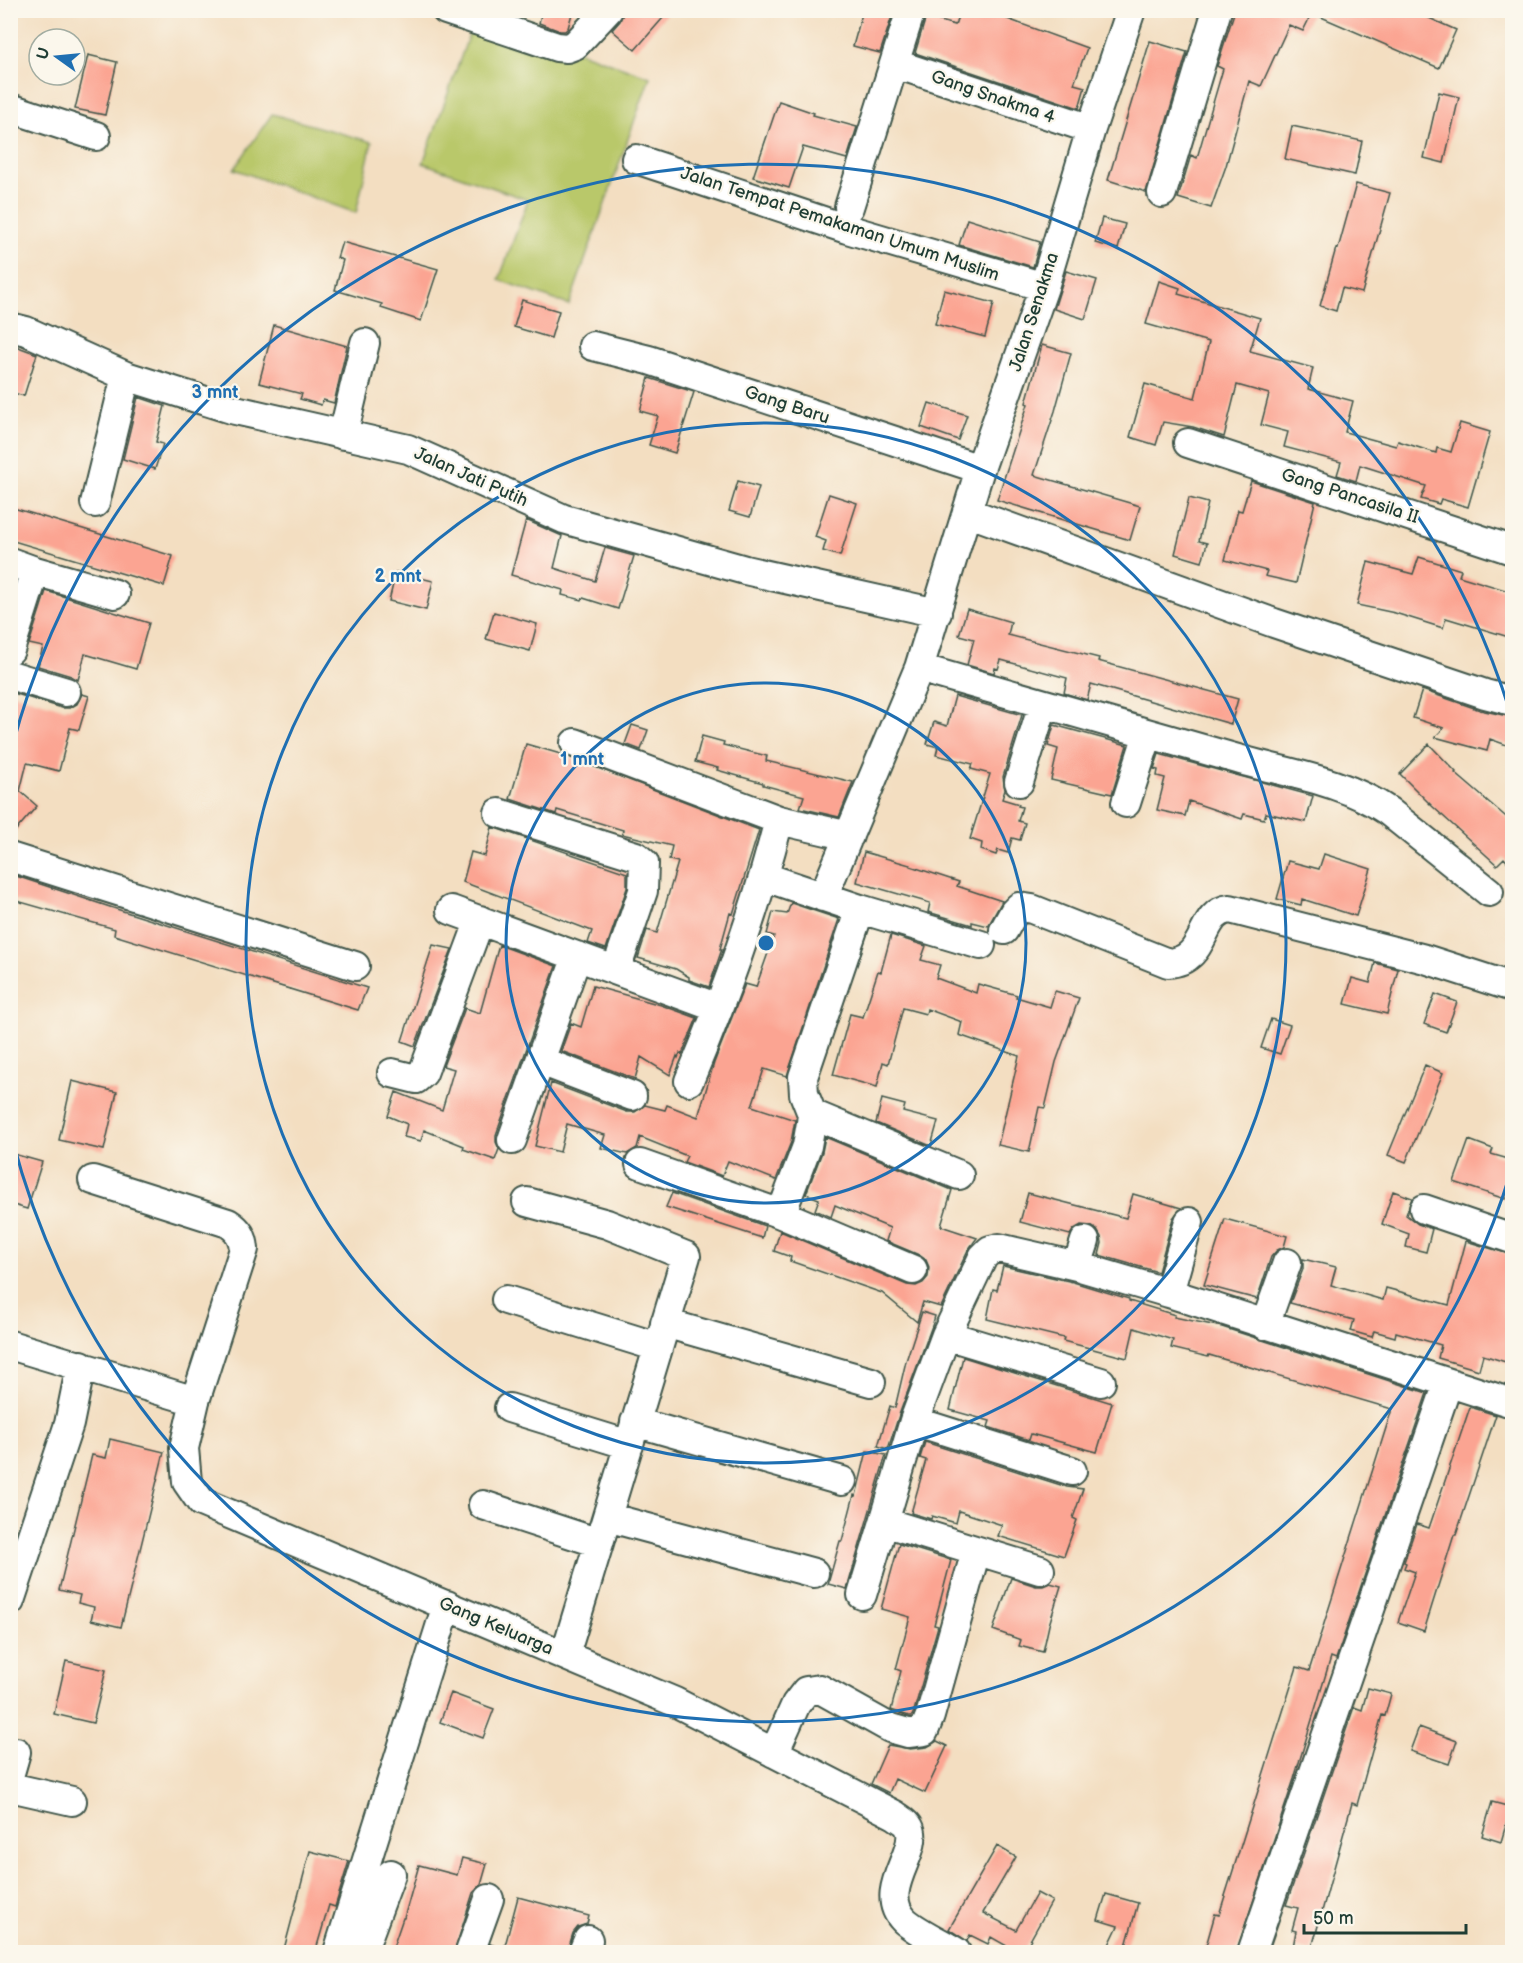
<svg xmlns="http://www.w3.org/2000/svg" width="1523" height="1963" viewBox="0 0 1523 1963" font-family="'Balsamiq Sans',sans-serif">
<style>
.green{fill:#b9c86a;stroke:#6c824f;stroke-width:1.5}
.building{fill:#fba492}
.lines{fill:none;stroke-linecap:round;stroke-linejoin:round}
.minor-casing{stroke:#3f5549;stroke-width:32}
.minor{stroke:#fff;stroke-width:28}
.ring{fill:none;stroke:#1f6fb2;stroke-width:3}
.labels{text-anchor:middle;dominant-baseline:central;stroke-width:4.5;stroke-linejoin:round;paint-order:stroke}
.street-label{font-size:18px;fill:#1f3d34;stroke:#fbf7ec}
.centre{fill:#1f6fb2;stroke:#fbf7ec;stroke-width:3}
.ring-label{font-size:18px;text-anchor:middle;font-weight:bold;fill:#1f6fb2;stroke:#fbf7ec;stroke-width:4.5;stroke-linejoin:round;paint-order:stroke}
</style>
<rect width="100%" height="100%" fill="#fbf7ec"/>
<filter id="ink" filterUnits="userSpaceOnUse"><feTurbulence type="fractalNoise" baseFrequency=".0167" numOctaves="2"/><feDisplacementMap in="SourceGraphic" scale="12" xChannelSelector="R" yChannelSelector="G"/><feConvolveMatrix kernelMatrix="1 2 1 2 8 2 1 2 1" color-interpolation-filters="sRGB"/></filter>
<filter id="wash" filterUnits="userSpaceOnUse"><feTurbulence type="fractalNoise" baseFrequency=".008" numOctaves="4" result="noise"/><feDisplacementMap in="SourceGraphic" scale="24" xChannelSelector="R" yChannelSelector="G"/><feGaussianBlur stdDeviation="1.35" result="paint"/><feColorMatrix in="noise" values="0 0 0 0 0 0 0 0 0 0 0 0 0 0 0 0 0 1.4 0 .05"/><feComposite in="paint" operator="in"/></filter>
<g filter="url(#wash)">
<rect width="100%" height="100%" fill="#f3dec1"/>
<path class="green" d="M 476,15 L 650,77 L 569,305 L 499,280 L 528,200 L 423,163 Z
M 272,114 L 372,142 L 356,213 L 234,169 Z"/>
<g id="blocks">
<path class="building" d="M 542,10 L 573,10 L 568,28 L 565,31 L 560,31 L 539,23 Z
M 624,10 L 670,10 L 635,50 L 612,30 L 620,21 Z
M 863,10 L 894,10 L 880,53 L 853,46 Z
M 960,10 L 983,10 L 1087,48 L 1074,84 L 1085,87 L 1079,108 L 915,53 L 926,17 L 955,25 Z
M 1235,10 L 1411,10 L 1456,30 L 1439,68 L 1312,13 L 1303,31 L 1289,25 L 1261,86 L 1249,81 L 1226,166 L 1211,208 L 1178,198 L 1191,155 L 1197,158 L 1223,69 L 1217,66 Z
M 1150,41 L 1187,52 L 1146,192 L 1108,180 Z
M 88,55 L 117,62 L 105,115 L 75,109 Z
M 1439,92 L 1459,97 L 1444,163 L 1424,158 Z
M 779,101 L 814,113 L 813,115 L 857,127 L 847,159 L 803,147 L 789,188 L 753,177 Z
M 1292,126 L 1362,141 L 1355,175 L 1285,159 Z
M 1356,184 L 1390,193 L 1362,293 L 1342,288 L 1336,311 L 1320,306 L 1336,248 L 1338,249 Z
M 1102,218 L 1125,224 L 1118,249 L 1095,243 Z
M 967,219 L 1040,242 L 1033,267 L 959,245 Z
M 342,242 L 438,269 L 421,321 L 381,308 L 382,304 L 335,290 L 343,260 L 337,258 Z
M 1066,271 L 1097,280 L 1085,319 L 1054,309 Z
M 1159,281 L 1180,288 L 1178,294 L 1260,318 L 1250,351 L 1313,368 L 1308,389 L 1353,401 L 1345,432 L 1396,446 L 1398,441 L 1436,453 L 1437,448 L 1451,452 L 1460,423 L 1490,432 L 1468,507 L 1441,499 L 1439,504 L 1421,499 L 1426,486 L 1360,465 L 1356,481 L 1337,475 L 1341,462 L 1284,447 L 1288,432 L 1261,425 L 1269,394 L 1237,385 L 1224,437 L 1193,427 L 1163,422 L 1156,445 L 1130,437 L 1145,384 L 1195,398 L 1209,342 L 1146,324 Z
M 944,290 L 994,303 L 985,337 L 935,324 Z
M 522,300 L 559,311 L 551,338 L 514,327 Z
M 274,325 L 347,346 L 334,403 L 323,400 L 321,405 L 300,399 L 302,394 L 259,383 Z
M 10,344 L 37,354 L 24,396 L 10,392 Z
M 1042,345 L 1071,353 L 1055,411 L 1034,475 L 1140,506 L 1130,540 L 997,500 L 1028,404 L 1026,403 Z
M 649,378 L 694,392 L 675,453 L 649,445 L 658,416 L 640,411 Z
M 138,397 L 165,406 L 156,442 L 163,444 L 155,469 L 123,459 Z
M 929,403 L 967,415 L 958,440 L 921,427 Z
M 738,481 L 759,487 L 750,517 L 729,511 Z
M 1251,481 L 1315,502 L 1296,583 L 1265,576 L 1267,571 L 1225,560 L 1238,510 L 1242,511 Z
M 829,494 L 857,503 L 840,556 L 823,551 L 826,541 L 815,537 Z
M 1189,498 L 1208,503 L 1199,541 L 1207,543 L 1202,562 L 1175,554 Z
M 10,507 L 173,556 L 164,586 L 10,540 Z
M 526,520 L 562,536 L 554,568 L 595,581 L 605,548 L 634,556 L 618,609 L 583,598 L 582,600 L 562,595 L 563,590 L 511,575 Z
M 1419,557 L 1461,570 L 1459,576 L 1512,592 L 1512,638 L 1446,618 L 1443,628 L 1395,613 L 1357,605 L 1368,562 L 1413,574 Z
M 396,572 L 433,581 L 426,610 L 389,601 Z
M 46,591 L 149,623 L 136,669 L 85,654 L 78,680 L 71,676 L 38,666 L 43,647 L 29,644 Z
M 967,609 L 1011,622 L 1008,635 L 1099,658 L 1098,661 L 1238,699 L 1231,724 L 1091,684 L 1087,700 L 1064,693 L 1067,678 L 1001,660 L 998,669 L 995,668 L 994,673 L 967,665 L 974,639 L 959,635 Z
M 494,612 L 537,624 L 530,651 L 486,639 Z
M 1422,690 L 1480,710 L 1512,717 L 1512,747 L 1490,739 L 1487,751 L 1435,737 L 1444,728 L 1413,718 Z
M 10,692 L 62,708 L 70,708 L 77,704 L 82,694 L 89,696 L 79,730 L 70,728 L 59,771 L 27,763 L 20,791 L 37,806 L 10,837 Z
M 955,696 L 1022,715 L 1003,777 L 1005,790 L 1002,799 L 1019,804 L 1018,806 L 1022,807 L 1018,821 L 1025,823 L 1020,840 L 1012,838 L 1008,853 L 998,850 L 996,855 L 981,850 L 982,843 L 970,839 L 990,774 L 971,769 L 973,764 L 936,755 L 938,747 L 927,744 L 934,722 L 947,726 Z
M 632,725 L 648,730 L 641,750 L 625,744 Z
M 1054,725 L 1127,745 L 1112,794 L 1051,780 L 1058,749 L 1048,746 Z
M 702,736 L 724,742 L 723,745 L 767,756 L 766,761 L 853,782 L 839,817 L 800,808 L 804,796 L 763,785 L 763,783 L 717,770 L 718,768 L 695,762 Z
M 526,744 L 564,755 L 759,830 L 733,914 L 730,913 L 720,949 L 722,949 L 709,987 L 689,980 L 689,977 L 676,969 L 638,958 L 647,930 L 657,933 L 678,862 L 669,860 L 672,846 L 622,834 L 623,830 L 557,810 L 556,814 L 510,799 Z
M 1429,744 L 1456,772 L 1455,773 L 1512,822 L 1512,867 L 1504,858 L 1497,865 L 1432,806 L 1400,774 Z
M 1159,754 L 1313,796 L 1306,822 L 1266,813 L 1264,819 L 1244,814 L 1242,819 L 1189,801 L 1185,816 L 1157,810 L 1165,778 L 1157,776 L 1158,770 L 1154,769 Z
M 492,827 L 627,873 L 627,888 L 606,949 L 588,943 L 592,931 L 463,882 L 471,852 L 485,856 Z
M 864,852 L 910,865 L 910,866 L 959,882 L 957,886 L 1002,901 L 988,926 L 972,922 L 972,925 L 928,912 L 930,903 L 857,882 Z
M 1324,854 L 1371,869 L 1356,916 L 1302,899 L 1301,905 L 1277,899 L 1288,861 L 1319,869 Z
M 10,874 L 110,907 L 367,988 L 358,1010 L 114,935 L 115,929 L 10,899 Z
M 791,903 L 839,919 L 787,1076 L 764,1069 L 752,1106 L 795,1120 L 791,1142 L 776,1180 L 728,1161 L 722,1176 L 684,1162 L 687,1156 L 640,1137 L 637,1148 L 627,1154 L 601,1148 L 605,1135 L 567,1124 L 560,1152 L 535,1146 L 551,1083 L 627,1112 L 635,1112 L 645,1105 L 665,1110 L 667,1105 L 698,1117 L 714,1063 L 745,984 L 756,987 L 774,936 L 767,934 L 773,912 L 787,914 Z
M 891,935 L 926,946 L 921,960 L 940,965 L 936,978 L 976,993 L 978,984 L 1017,995 L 1016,997 L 1050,1007 L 1055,991 L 1079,998 L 1056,1062 L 1045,1108 L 1039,1107 L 1029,1152 L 998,1145 L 1019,1056 L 959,1035 L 962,1022 L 927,1009 L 926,1014 L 903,1008 L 888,1064 L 883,1062 L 877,1087 L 833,1075 L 850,1014 L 863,1017 L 878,971 L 881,972 Z
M 433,945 L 452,949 L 415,1046 L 402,1041 Z
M 499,945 L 556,966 L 496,1135 L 496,1142 L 499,1149 L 495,1160 L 463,1149 L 464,1146 L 424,1130 L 421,1141 L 404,1137 L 407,1124 L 388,1116 L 396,1092 L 442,1110 L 454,1069 L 443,1066 L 465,1008 L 480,1013 Z
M 1375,963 L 1398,969 L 1387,1014 L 1345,1004 L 1352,978 L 1370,983 Z
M 593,986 L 661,1005 L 697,1018 L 682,1054 L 680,1053 L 678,1058 L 677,1056 L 670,1075 L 641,1057 L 635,1079 L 561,1051 L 571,1023 L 581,1027 Z
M 1435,994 L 1457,1002 L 1446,1032 L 1424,1024 Z
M 1271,1019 L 1290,1025 L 1280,1054 L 1261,1048 Z
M 1425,1065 L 1443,1073 L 1406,1162 L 1388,1155 Z
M 72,1081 L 117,1092 L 104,1150 L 59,1140 Z
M 882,1099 L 905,1105 L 903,1112 L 938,1121 L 931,1146 L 876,1123 Z
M 825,1137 L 952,1190 L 941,1226 L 977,1238 L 968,1250 L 941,1307 L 923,1302 L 917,1322 L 882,1293 L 790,1261 L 791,1257 L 774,1251 L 780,1231 L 907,1285 L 916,1286 L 923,1283 L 928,1277 L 929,1267 L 926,1260 L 919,1255 L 886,1241 L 890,1228 L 835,1205 L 831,1217 L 815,1210 L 819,1199 L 806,1194 L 822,1152 Z
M 1469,1140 L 1493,1149 L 1491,1154 L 1512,1160 L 1512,1172 L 1505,1199 L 1454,1182 Z
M 10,1153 L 42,1162 L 27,1209 L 10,1204 Z
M 1393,1191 L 1412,1198 L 1406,1215 L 1418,1224 L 1432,1229 L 1426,1252 L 1406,1247 L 1409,1234 L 1382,1224 Z
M 672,1193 L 765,1226 L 762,1238 L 666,1207 Z
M 1028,1193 L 1126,1218 L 1133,1194 L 1181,1208 L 1173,1218 L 1158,1272 L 1099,1255 L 1102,1243 L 1101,1237 L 1097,1230 L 1091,1226 L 1081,1225 L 1074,1229 L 1070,1235 L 1020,1222 Z
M 1225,1219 L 1287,1236 L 1284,1247 L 1277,1250 L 1271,1257 L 1257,1299 L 1204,1285 Z
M 1466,1241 L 1512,1255 L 1512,1364 L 1483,1355 L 1479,1370 L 1438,1358 L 1441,1345 L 1396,1332 L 1395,1337 L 1374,1331 L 1372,1337 L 1351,1331 L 1354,1320 L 1290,1303 L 1303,1269 L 1303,1259 L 1336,1267 L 1331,1285 L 1383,1300 L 1386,1288 L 1449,1305 Z
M 1003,1266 L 1073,1282 L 1129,1299 L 1129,1301 L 1175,1315 L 1174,1317 L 1222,1327 L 1427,1393 L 1336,1659 L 1331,1657 L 1294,1779 L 1236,1953 L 1204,1953 L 1215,1914 L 1219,1915 L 1297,1667 L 1309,1671 L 1392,1409 L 1209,1355 L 1208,1357 L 1171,1348 L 1173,1340 L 1134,1328 L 1127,1358 L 1063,1341 L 1064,1338 L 987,1319 L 993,1289 L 997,1290 Z
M 922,1312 L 935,1316 L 933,1323 L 899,1415 L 888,1449 L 878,1446 L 890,1406 L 895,1408 L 906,1361 Z
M 963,1357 L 1112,1403 L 1097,1452 L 1031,1434 L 1029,1440 L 988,1427 L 990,1421 L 950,1410 Z
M 1470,1407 L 1496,1415 L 1456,1535 L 1454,1535 L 1424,1631 L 1398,1622 L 1415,1572 L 1404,1568 L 1406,1563 L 1404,1562 L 1417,1524 L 1429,1528 Z
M 110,1439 L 164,1452 L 121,1627 L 91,1620 L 94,1607 L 78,1603 L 80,1595 L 59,1590 L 92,1455 L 106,1458 Z
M 925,1442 L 1067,1487 L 1083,1489 L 1073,1518 L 1077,1520 L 1064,1556 L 998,1536 L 1002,1525 L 959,1511 L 956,1523 L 932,1516 L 931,1519 L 911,1513 L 926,1460 L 920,1458 Z
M 867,1451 L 886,1455 L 847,1589 L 828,1584 L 840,1541 L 842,1541 L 854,1495 L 856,1496 Z
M 899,1544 L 951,1560 L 934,1625 L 938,1626 L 914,1711 L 912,1716 L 909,1716 L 891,1710 L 901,1671 L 896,1669 L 910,1617 L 881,1609 Z
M 1011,1578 L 1036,1586 L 1043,1586 L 1050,1583 L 1061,1586 L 1049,1625 L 1043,1652 L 1019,1646 L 1021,1640 L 993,1630 Z
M 66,1661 L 106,1670 L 93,1723 L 54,1714 Z
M 1368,1688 L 1391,1694 L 1385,1716 L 1382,1715 L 1357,1805 L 1352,1803 L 1311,1951 L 1293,1947 L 1296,1931 L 1292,1930 L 1298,1908 L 1286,1905 L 1354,1707 L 1362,1710 Z
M 451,1693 L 494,1709 L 483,1738 L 440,1722 Z
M 1419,1727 L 1457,1741 L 1449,1764 L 1410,1751 Z
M 937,1741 L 947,1746 L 925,1793 L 895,1779 L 889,1793 L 871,1784 L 888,1745 L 910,1749 L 927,1747 Z
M 1492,1802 L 1511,1807 L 1501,1842 L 1482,1836 Z
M 997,1846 L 1016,1857 L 983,1913 L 1016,1930 L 1037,1893 L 1052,1901 L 1023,1953 L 1019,1953 L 991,1937 L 988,1944 L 970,1935 L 967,1941 L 949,1929 Z
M 310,1851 L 349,1861 L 335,1907 L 329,1905 L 315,1953 L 283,1953 Z
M 462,1858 L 487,1864 L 481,1885 L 473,1893 L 454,1953 L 391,1953 L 403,1918 L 404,1918 L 419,1865 L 457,1875 Z
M 1106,1894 L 1138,1903 L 1124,1953 L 1105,1953 L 1118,1926 L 1098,1920 Z
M 518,1897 L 589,1916 L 587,1924 L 578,1927 L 573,1933 L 567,1953 L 503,1953 Z
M 490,1944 L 501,1948 L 501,1953 L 487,1953 Z"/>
</g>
</g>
<g filter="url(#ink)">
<use href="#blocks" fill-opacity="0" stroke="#3f5549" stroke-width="1.5"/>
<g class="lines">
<defs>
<path id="minor" d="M 446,10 L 557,47 L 567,48 L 575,45 L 608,10
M 896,64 L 1091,129
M 10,108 L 96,136
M 636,159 L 847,229 L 1044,287
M 1162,193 L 1217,10
M 849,207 L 911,10
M 10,327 L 26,331 L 126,376 L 231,409 L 408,449 L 564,519 L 745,570 L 937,613
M 593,346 L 649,360 L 980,469
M 343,435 L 365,343
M 1188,443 L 1512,550
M 95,503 L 126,376
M 967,512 L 1274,623 L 1485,694 L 1512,701
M 10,562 L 35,571
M 10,650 L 35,571 L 115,594
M 919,668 C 1024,699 1129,729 1234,758 C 1285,773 1343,780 1388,811 L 1489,892
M 10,675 L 66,692
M 575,743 L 779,820 L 849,836
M 1019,782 L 1043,705
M 1126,803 L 1148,734
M 499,813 L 636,856 L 644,863 L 643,891 L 616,970
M 10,857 L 355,966
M 765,877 L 860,909 L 981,945
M 823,897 L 919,668 L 980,469 L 1044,287 L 1091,129 L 1131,10
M 451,910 L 718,1008
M 1004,930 L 1014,912 L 1019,907 L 1032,909 L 1168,963 C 1209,961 1198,912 1230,909 L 1425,959 L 1512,987
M 541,1061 L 632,1096
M 392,1073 L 416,1079 L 423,1073 L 480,920
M 689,1081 C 725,996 756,910 779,820
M 812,1114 L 959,1175
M 512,1140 L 577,956
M 640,1164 L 781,1214 L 913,1270
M 93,1180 L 228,1223 C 239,1230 243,1237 244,1249 L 195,1401
M 527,1202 L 607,1224 L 686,1256 L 565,1655
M 1424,1209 L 1512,1239
M 781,1214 L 807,1146 L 811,1123 L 812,1114 L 804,1094 L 803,1077 L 860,909
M 1077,1266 L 1085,1241
M 1169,1293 L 1189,1222
M 506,1300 L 658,1347
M 665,1323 L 871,1382
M 1265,1325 L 1287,1263
M 946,1335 L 1101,1382
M 10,1345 L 195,1401 L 184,1448 L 187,1482 L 201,1502 L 675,1702 L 895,1815 C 899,1818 907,1822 909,1827 C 922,1850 875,1890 904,1920 C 914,1930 943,1944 956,1952
M 509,1408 L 629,1445
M 914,1421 L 1072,1471
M 635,1422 L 842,1481
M 483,1505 L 599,1543
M 607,1517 L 814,1573
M 1040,1570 L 884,1522 L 914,1421 L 946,1335 L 983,1257 L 990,1250 L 999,1248 L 1077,1266 L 1169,1293 L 1512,1403
M 862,1595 L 884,1522
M 10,1601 L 69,1424 L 81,1365
M 774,1753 L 796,1704 L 806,1691 L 820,1689 L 890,1728 L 908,1733 L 924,1731 L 930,1716 L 976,1551
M 10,1773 L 16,1752
M 10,1787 L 72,1801
M 338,1952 L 447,1605
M 362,1952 L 391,1874
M 470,1952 L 489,1899
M 583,1952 L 588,1940
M 1252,1952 L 1448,1383"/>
</defs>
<use href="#minor" class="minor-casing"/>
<use href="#minor" class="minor"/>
</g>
</g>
<g class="ring">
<circle cx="766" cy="943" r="260"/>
<circle cx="766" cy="943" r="520"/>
<path d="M1511 1171A779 779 0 0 1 12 1138M12 748A779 779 0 0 1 1511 715"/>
</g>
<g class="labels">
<g class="street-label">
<text transform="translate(993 97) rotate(19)">Gang Snakma 4</text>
<text transform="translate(840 224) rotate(18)">Jalan Tempat Pemakaman Umum Muslim</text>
<text transform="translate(1034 312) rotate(-72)">Jalan Senakma</text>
<text transform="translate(787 405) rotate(18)">Gang Baru</text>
<text transform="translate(471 477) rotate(24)">Jalan Jati Putih</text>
<text transform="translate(1350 496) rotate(18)">Gang Pancasila II</text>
<text transform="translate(496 1626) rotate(23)">Gang Keluarga</text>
</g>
</g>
<circle cx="766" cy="943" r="9" class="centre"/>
<g class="ring-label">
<text x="215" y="398">3 mnt</text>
<text x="398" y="582">2 mnt</text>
<text x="582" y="765">1 mnt</text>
</g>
<rect width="1523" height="1963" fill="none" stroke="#fbf7ec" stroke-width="36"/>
<g transform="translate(57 57) rotate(285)"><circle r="28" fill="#fbf7ec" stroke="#a3ada2" stroke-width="1.5"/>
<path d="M0-4.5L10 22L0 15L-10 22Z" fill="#1f6fb2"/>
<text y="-9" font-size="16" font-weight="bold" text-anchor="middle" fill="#1f3d34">U</text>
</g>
<path d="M1304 1924v9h162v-9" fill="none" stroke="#1f3d34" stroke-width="3"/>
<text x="1313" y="1924" font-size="18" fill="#1f3d34" stroke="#fbf7ec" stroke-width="4.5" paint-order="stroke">50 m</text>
</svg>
